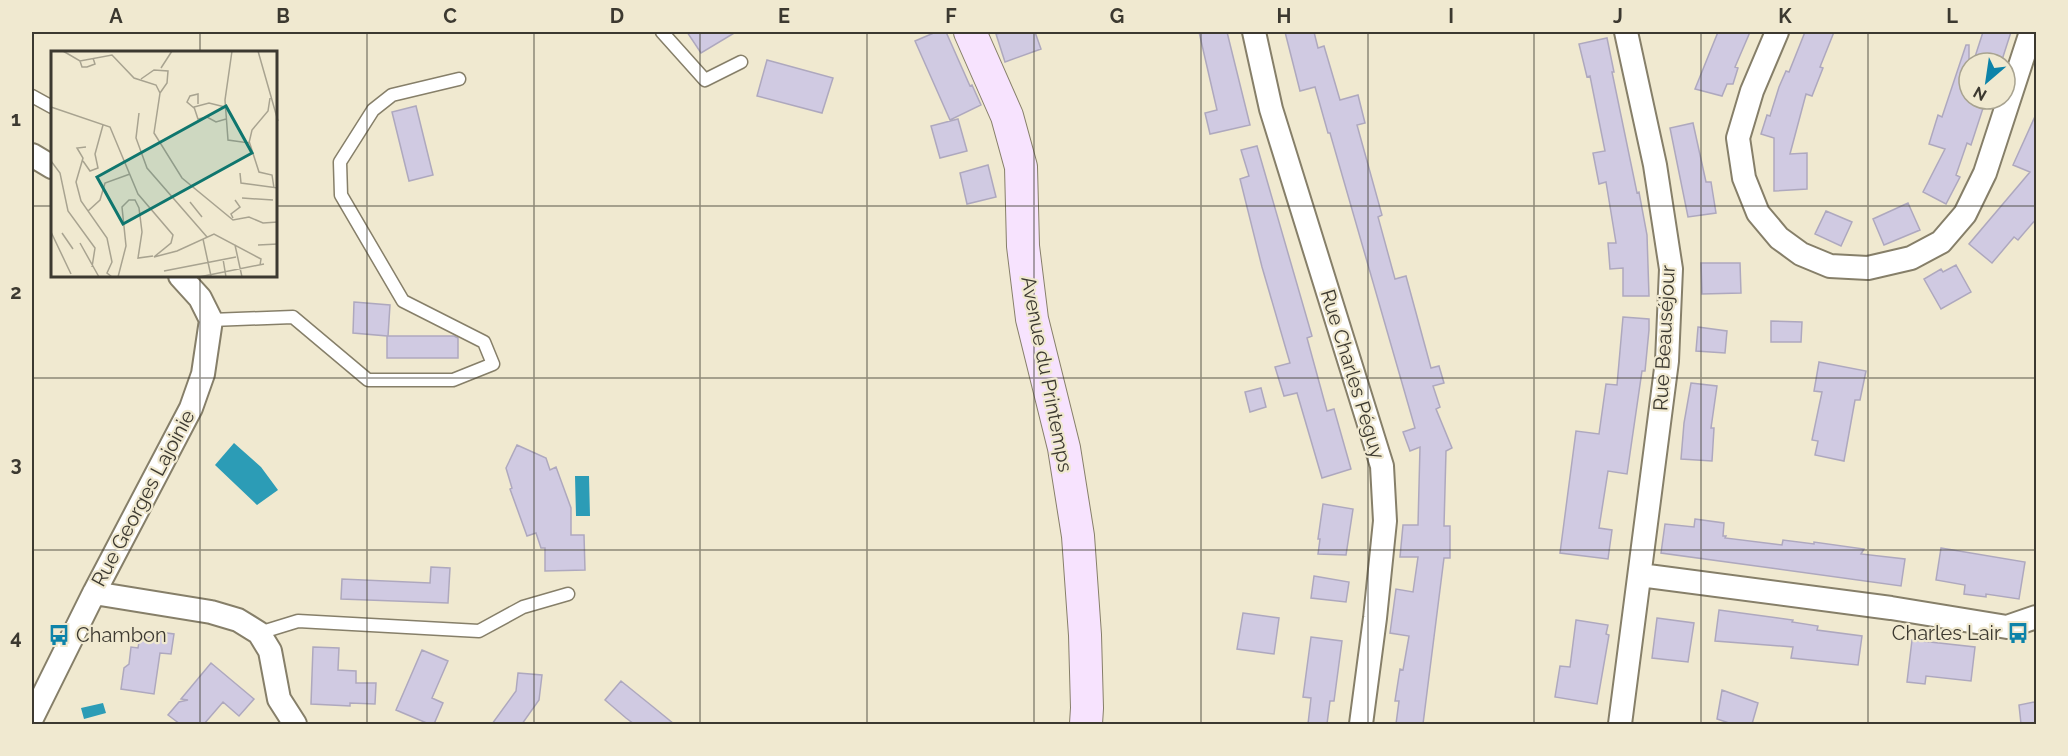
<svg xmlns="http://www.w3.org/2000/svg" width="2068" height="756" viewBox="0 0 2068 756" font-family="Raleway,sans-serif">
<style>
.water{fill:#2c9cb6}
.building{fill:#d0cae2;stroke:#aea8be;stroke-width:1.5}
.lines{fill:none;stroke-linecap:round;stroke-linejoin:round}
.lane-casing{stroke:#867f69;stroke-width:15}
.street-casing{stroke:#867f69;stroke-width:26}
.secondary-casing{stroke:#867f69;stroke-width:34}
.lane{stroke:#fff;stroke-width:12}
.street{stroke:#fff;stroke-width:22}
.secondary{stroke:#f7e3fe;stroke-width:32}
.grid{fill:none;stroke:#3c3930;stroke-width:1.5;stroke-opacity:0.55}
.labels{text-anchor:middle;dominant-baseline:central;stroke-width:4.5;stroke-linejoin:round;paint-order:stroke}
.street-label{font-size:20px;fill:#3c3930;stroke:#f0e9d0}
.poi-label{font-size:20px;fill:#3c3930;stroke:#f0e9d0;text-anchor:end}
.inset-road{fill:none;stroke:#a8a390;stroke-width:1.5}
.view{fill:#0f766e;fill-opacity:0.15;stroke:#0f766e;stroke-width:3}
.inset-edge{fill:none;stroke:#3c3930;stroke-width:3}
.neatline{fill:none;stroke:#3c3930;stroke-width:2}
.grid-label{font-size:20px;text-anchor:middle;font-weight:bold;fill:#3c3930}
</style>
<rect width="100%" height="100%" fill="#f0e9d0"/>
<path class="water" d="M 234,443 L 261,467 L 278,490 L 257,505 L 215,465 Z
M 575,476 L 589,476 L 590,516 L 576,516 Z
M 103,703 L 106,713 L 84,719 L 81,708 Z"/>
<path class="building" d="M 687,32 L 736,32 L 701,53 Z
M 936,32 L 946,32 L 970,86 L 972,85 L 981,105 L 950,120 L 915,41 Z
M 1005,32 L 1035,32 L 1041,49 L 1005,62 L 996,34 Z
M 1199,32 L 1227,32 L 1250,125 L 1210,134 L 1205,113 L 1217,110 Z
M 1285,32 L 1314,32 L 1318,48 L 1324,46 L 1340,100 L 1358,95 L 1365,123 L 1357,125 L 1382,215 L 1378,217 L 1395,279 L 1406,276 L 1431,368 L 1439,366 L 1444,383 L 1433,386 L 1440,407 L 1436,409 L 1452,448 L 1446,451 L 1444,526 L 1450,526 L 1450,558 L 1444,558 L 1423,724 L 1396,724 L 1399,701 L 1395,701 L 1400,669 L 1403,670 L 1409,636 L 1390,633 L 1396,589 L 1413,592 L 1418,557 L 1400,557 L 1403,525 L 1418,525 L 1420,447 L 1410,451 L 1403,432 L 1415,428 L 1330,133 L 1328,133 L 1315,87 L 1300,91 Z
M 1718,32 L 1750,32 L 1735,67 L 1738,68 L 1733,84 L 1727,84 L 1722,96 L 1695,89 Z
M 1805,32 L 1834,32 L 1820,67 L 1823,68 L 1812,96 L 1806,94 L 1790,154 L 1807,153 L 1807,189 L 1774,191 L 1774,138 L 1761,134 L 1767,115 L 1770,116 L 1779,87 L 1786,71 L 1789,72 Z
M 1983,32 L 2011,32 L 2001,63 L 1973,63 Z
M 1607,38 L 1614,72 L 1612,72 L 1637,193 L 1639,192 L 1647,235 L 1649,296 L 1623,296 L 1623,268 L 1610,269 L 1608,243 L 1616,243 L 1606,182 L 1599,184 L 1593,153 L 1605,151 L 1590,76 L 1587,77 L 1579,44 Z
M 1966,45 L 1969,45 L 1969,99 L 1986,99 L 1971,145 L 1967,143 L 1956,175 L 1960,177 L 1946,204 L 1923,192 L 1945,149 L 1929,144 L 1938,115 L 1942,117 Z
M 767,60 L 833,78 L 822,113 L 757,96 Z
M 416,106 L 433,175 L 409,181 L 392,112 Z
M 2037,112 L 2037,218 L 2018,240 L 2014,237 L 1992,263 L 1969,244 L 2030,172 L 2013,165 Z
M 958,119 L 967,151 L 940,158 L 931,126 Z
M 1693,123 L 1706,182 L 1711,182 L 1716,213 L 1688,217 L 1670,128 Z
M 1257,146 L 1312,336 L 1307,338 L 1327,411 L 1334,409 L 1351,469 L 1322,478 L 1297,393 L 1284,396 L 1275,367 L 1290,363 L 1262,267 L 1240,179 L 1249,176 L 1241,150 Z
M 988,165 L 996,197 L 967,204 L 960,173 Z
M 1908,203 L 1920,230 L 1884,245 L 1873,219 Z
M 1826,211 L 1852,222 L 1841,246 L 1815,234 Z
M 1701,263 L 1740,263 L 1741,293 L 1702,294 Z
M 1956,265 L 1971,292 L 1941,309 L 1924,279 L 1941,269 L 1943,272 Z
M 354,302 L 390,305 L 388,336 L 454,336 L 458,338 L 458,358 L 387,358 L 387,336 L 353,333 Z
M 1623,317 L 1649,319 L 1649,330 L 1645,371 L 1642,371 L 1627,474 L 1608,471 L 1599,528 L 1612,530 L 1608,559 L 1560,553 L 1576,431 L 1599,434 L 1606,384 L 1617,385 Z
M 1771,321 L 1802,322 L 1801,342 L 1771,342 Z
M 1698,327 L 1727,331 L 1725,353 L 1696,351 Z
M 1819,362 L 1866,371 L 1860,400 L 1855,400 L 1844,461 L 1815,455 L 1818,441 L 1812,440 L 1822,392 L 1814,391 Z
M 1691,383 L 1717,386 L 1711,428 L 1714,428 L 1712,461 L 1681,459 L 1684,423 Z
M 1261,388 L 1266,407 L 1250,412 L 1245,392 Z
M 517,445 L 546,458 L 550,470 L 556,467 L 571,508 L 571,535 L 584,535 L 585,570 L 545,571 L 545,548 L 541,548 L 536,533 L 527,536 L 510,489 L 512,488 L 506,468 Z
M 1323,504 L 1353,509 L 1346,555 L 1318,554 L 1320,539 L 1318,539 Z
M 1695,519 L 1724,523 L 1723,536 L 1726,536 L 1725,538 L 1782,545 L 1783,540 L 1814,544 L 1814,542 L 1864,549 L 1861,554 L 1905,559 L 1901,586 L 1661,553 L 1665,524 L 1694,527 Z
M 1941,548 L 2025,562 L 2019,599 L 1986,594 L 1986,597 L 1964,594 L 1965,585 L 1936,580 Z
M 431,567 L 450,568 L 448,603 L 341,599 L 342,579 L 430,583 Z
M 1314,576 L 1349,582 L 1346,602 L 1311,598 Z
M 1719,610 L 1793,620 L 1792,622 L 1818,626 L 1817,630 L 1862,636 L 1858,665 L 1791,658 L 1793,647 L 1715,641 Z
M 1243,613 L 1279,618 L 1274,654 L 1237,649 Z
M 1657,618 L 1694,623 L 1688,662 L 1652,658 Z
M 1576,620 L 1608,625 L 1606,634 L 1609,635 L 1597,704 L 1555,697 L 1560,666 L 1570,667 Z
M 152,631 L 174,634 L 171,654 L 160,653 L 154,694 L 121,689 L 124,668 L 129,664 L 131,647 L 138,648 L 140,636 L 151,638 Z
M 1311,637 L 1342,641 L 1334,701 L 1330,701 L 1327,724 L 1308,724 L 1311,698 L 1303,697 Z
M 1912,640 L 1975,647 L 1971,681 L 1926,676 L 1925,684 L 1907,682 Z
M 313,647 L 339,648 L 338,670 L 356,671 L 356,683 L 376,683 L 375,704 L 350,703 L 350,706 L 311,704 Z
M 422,650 L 448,661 L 432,698 L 443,703 L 434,724 L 429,724 L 396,710 Z
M 211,663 L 254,699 L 239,716 L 223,702 L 204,724 L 180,724 L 168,715 L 179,702 L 188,700 L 181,699 Z
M 518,673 L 542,675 L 539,700 L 522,724 L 492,724 L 516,691 Z
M 621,681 L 652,706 L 674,724 L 634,724 L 626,718 L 605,700 Z
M 1722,690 L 1758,703 L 1752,724 L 1732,724 L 1717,719 Z
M 2034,702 L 2037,706 L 2037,724 L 2021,724 L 2019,705 Z"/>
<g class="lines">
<defs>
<path id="lane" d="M 662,32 L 705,80 L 741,62
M 32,96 L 52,107
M 211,320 L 293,317 L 368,380 L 453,380 L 493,364 L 484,342 L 403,301 L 341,195 L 340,162 L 373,110 L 392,95 L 459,79
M 259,633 L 298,621 L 479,631 L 523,607 L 568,594"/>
<path id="street" d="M 1254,32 L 1271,109 L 1382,466 L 1385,521 L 1375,618 L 1361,724
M 1777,32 L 1752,91 L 1738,138 L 1744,178 L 1758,213 L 1779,238 L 1801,254 L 1830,266 L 1868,268 L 1911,258 L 1941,242 L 1965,214 L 1985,173 L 2031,32
M 32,155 L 52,167
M 1640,575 L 1891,608 L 2007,627 L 2036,617
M 94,593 L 211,612 L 238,620 L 259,633 L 270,651 L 279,699 L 295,724
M 32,718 L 94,593 L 191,408 L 203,374 L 211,320 L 200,298 L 180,276
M 1620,724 L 1667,361 L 1671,269 L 1655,165 L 1626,32"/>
<path id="secondary" d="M 970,32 L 1007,116 L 1021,167 L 1023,246 L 1032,319 L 1064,448 L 1078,536 L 1085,635 L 1087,708 L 1086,724"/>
</defs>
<use href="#lane" class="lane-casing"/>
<use href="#street" class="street-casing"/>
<use href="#secondary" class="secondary-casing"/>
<use href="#lane" class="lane"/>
<use href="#street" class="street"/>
<use href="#secondary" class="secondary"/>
</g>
<path class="grid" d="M 200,32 L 200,52M 367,32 L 367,724M 534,32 L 534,724M 700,32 L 700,724M 867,32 L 867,724M 1034,32 L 1034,724M 1201,32 L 1201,724M 1368,32 L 1368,724M 1534,32 L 1534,724M 1701,32 L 1701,724M 1868,32 L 1868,724M 32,206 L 52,206M 276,206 L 2036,206M 200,276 L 200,724M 32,378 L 2036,378M 32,550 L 2036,550"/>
<defs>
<symbol id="bus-bare" viewBox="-9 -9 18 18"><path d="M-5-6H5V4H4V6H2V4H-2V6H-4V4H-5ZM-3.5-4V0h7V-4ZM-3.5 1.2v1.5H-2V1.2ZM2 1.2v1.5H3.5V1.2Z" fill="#0d83a9" stroke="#f0e9d0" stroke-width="2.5" paint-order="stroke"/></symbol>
</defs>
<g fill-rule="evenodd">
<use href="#bus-bare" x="2003" y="618" width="30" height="30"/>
<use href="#bus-bare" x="44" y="620" width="30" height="30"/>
</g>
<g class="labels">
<g class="street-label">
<text transform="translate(1664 338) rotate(-87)">Rue Beauséjour</text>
<text transform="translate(1047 374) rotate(79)">Avenue du Printemps</text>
<text transform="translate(1353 374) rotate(73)">Rue Charles Péguy</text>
<text transform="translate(143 498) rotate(-62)">Rue Georges Lajoinie</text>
</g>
<g class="poi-label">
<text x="2001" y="633">Charles Lair</text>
<text x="76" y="635" text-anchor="start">Chambon</text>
</g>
</g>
<g transform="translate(51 51)">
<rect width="226" height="226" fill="#f0e9d0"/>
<path class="inset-road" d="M 12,0 L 29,10 L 61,4 L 83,27 L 105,34 L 109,42 L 103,82 L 131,127 L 182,169 L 198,166 L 212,172 L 227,171M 181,0 L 174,49 L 177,89 L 198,92 L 201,79 L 217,60 L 219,47M 207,0 L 227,70M 29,10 L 31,16 L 36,16 L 44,13 L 42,7M 110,17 L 121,0M 90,28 L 103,19 L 117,20 L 116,32 L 109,42M 0,56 L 59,76 L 87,143 L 122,184 L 120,192 L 103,206 L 126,200 L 163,183 L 210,208 L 209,214M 174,56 L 158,52 L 143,56 L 147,68 L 156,66 L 165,71 L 175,68M 143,57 L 136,51 L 139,45 L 147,43 L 147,53M 88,62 L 85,87 L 96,117 L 156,186M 198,90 L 208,121 L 221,124 L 223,137M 35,96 L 26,97 L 32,107 L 25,131 L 30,150 L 56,187 L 61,211 L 56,222 L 61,226M 0,110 L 9,122 L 17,160 L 44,197 L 41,216M 32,110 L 39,120 L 47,117 L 44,103 L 52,74M 189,122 L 190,132 L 227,137M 191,147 L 222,149M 139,151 L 151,166M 37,160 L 49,149 L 54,132 L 79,123M 182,167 L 180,163 L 189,156 L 184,149M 0,181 L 20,223M 11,182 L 22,198M 152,188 L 160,225M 29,192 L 48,226M 184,194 L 191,226M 207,194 L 227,193M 172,208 L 175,226M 113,220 L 185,206M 67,226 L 75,195 L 71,156 L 78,149 L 84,149 L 88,157 L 91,181 L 87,207 L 102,205M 148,226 L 213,213"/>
<path class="view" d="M 175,55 L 201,102 L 72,173 L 46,126 Z"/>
<rect width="226" height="226" class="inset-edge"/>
</g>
<rect width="2068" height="756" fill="none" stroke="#f0e9d0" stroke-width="66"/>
<g transform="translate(1987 81) rotate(209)"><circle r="28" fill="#f0e9d0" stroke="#a8a390" stroke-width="1.5"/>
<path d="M0-4.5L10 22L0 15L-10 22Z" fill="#0d83a9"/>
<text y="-9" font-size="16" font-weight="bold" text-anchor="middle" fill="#3c3930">N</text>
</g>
<rect x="33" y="33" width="2002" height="690" class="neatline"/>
<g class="grid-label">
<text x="116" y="23">A</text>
<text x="283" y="23">B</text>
<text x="450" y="23">C</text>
<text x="617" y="23">D</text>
<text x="784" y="23">E</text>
<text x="951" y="23">F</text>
<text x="1117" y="23">G</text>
<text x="1284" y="23">H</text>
<text x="1451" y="23">I</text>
<text x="1618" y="23">J</text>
<text x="1785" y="23">K</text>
<text x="1952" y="23">L</text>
<text x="16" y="126">1</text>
<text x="16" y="299">2</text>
<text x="16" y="471">3</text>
<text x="16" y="644">4</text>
</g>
</svg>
